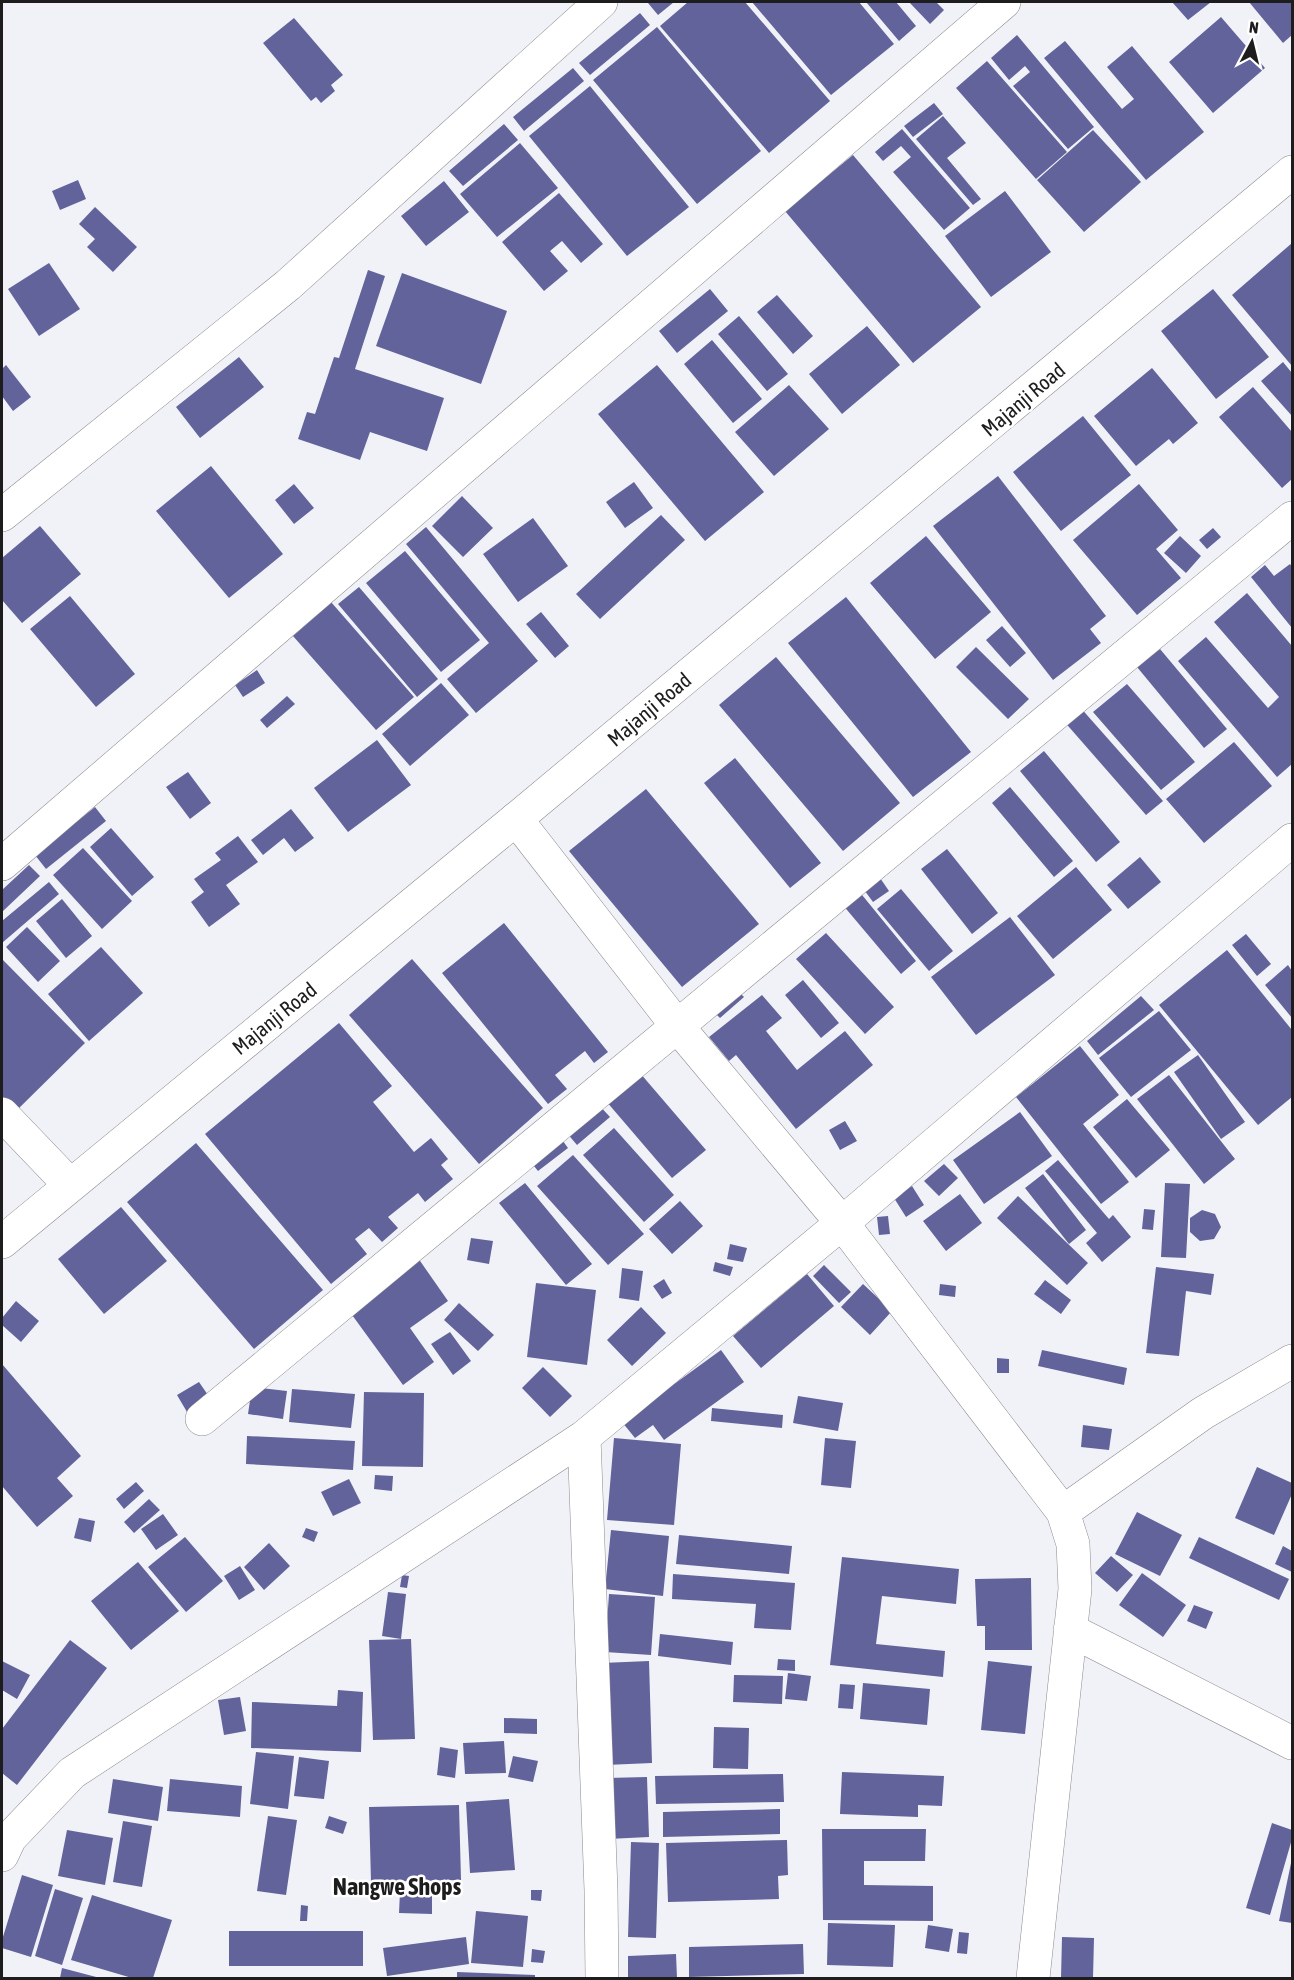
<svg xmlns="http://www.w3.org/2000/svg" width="1294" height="1980" viewBox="0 0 1294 1980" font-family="'Asap Condensed',sans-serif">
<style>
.building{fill:#62639b}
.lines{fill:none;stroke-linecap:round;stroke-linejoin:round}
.street-casing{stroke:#8b8b8f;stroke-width:34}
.secondary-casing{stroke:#8b8b8f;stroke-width:34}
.street{stroke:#fff;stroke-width:33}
.secondary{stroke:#fff;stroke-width:33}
.labels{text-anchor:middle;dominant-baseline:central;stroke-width:5;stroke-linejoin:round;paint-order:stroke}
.street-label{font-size:21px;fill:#1d1d1e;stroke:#fff}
.quarter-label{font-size:24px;font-weight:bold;fill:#1d1d1e;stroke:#fff}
</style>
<rect width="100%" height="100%" fill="#f1f2f7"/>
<path class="building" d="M 650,2 L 674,2 L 658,15 L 648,3 Z
M 688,2 L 745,2 L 830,101 L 769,153 L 660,26 Z
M 752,2 L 859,2 L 894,44 L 831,95 Z
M 866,2 L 896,2 L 916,26 L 899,41 Z
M 909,2 L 936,2 L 944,10 L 930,24 Z
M 1172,2 L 1211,2 L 1188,20 Z
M 1249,2 L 1292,2 L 1292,35 L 1283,43 Z
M 640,13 L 650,25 L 590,75 L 579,63 Z
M 1221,17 L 1265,68 L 1213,113 L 1169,62 Z
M 294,18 L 343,75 L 331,85 L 335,91 L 321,103 L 316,97 L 311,101 L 263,43 Z
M 657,27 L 761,151 L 697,204 L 593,80 Z
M 1017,35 L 1094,127 L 1068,149 L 1013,86 L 1030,72 L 1025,66 L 1009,80 L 991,58 Z
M 1065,41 L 1122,109 L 1134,99 L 1107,67 L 1132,46 L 1204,132 L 1146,180 L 1044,58 Z
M 987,61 L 1067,152 L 1036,179 L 956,88 Z
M 573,68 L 584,81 L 524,131 L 513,117 Z
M 590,86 L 689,207 L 627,256 L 529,136 Z
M 934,103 L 943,114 L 913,137 L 904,126 Z
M 943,116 L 966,143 L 947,158 L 981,199 L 973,205 L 916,139 Z
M 504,124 L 518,140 L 463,186 L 449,171 Z
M 902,129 L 970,208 L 944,230 L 893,172 L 911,157 L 901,146 L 883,161 L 875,152 Z
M 1093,130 L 1141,182 L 1084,232 L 1037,180 Z
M 520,143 L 558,188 L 497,237 L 460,194 Z
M 853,155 L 981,307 L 913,363 L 785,211 Z
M 78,180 L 86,199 L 60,210 L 52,191 Z
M 444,181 L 469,212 L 426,246 L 401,216 Z
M 1005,191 L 1051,252 L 991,297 L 945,236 Z
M 559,193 L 603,244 L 581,263 L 562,241 L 550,251 L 568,271 L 544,291 L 502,242 Z
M 95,207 L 137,247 L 113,272 L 87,247 L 95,239 L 79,224 Z
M 1292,243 L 1292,366 L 1232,295 Z
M 49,263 L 80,309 L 39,336 L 8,289 Z
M 368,270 L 385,276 L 355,369 L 444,398 L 427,451 L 370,432 L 360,460 L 298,439 L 307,412 L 315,414 L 334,357 L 339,358 Z
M 402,273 L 507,311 L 481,384 L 376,346 Z
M 710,289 L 728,311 L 677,353 L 659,331 Z
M 1213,289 L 1269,357 L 1216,399 L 1161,331 Z
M 777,295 L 813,336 L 793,354 L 757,312 Z
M 739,316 L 788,374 L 767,391 L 718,334 Z
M 867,326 L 900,365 L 842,414 L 809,374 Z
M 712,340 L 762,399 L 733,423 L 684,364 Z
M 239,357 L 264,387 L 200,438 L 176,407 Z
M 1283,362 L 1292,373 L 1292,416 L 1261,381 Z
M 6,365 L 31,397 L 13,411 L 2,396 L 2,369 Z
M 657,365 L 764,492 L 705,541 L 598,414 Z
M 1152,368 L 1198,423 L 1173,444 L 1169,439 L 1136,466 L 1094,416 Z
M 789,385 L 829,429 L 774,476 L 735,432 Z
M 1253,387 L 1292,432 L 1292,479 L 1282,488 L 1219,417 Z
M 1083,416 L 1131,475 L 1061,531 L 1013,472 Z
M 211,466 L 283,554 L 229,598 L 156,511 Z
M 998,476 L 1106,616 L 1090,629 L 1101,643 L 1053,680 L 933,526 Z
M 634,482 L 653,508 L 625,528 L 606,502 Z
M 294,484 L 314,508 L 294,524 L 275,500 Z
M 1139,484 L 1178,530 L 1156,549 L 1181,578 L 1137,615 L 1073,540 Z
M 462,496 L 493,528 L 463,557 L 432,526 Z
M 661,515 L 685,540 L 600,619 L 576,594 Z
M 533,518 L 568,566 L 518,602 L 483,554 Z
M 40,526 L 81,574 L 22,623 L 2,600 L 2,558 Z
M 426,527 L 538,661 L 476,713 L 447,679 L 489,643 L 406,544 Z
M 1213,528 L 1221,537 L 1207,549 L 1199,540 Z
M 926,536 L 991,612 L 935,659 L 870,583 Z
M 1180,536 L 1201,556 L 1186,573 L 1164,553 Z
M 405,551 L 480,640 L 441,672 L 366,583 Z
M 1290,564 L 1292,567 L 1292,628 L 1251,577 L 1265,565 L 1274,576 Z
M 359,587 L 438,679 L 417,697 L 338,604 Z
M 1247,593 L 1292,646 L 1292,764 L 1277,777 L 1178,661 L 1206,637 L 1268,708 L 1279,697 L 1214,622 Z
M 70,596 L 135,674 L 96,707 L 30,629 Z
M 846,597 L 971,752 L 913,797 L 788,643 Z
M 331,602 L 414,697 L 376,730 L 293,636 Z
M 541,612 L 569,646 L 555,658 L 526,624 Z
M 1002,626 L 1026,653 L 1010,667 L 986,640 Z
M 976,647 L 1029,699 L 1008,719 L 956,667 Z
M 1160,649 L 1227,729 L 1204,748 L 1137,667 Z
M 776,657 L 900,803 L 843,851 L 719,705 Z
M 257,670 L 265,683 L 243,697 L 235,685 Z
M 441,683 L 469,715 L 410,766 L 382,734 Z
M 1127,684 L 1195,762 L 1161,790 L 1093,712 Z
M 287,696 L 295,704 L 267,728 L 260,720 Z
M 1079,706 L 1163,801 L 1146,815 L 1062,719 Z
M 377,740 L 411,785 L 348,832 L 314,788 Z
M 1234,742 L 1272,786 L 1204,843 L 1166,799 Z
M 1044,751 L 1120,842 L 1096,862 L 1020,771 Z
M 735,758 L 821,863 L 790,888 L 704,783 Z
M 188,772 L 211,803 L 190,819 L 166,787 Z
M 1010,787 L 1073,861 L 1054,877 L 992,803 Z
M 646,789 L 759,924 L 682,987 L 569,851 Z
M 95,807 L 106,821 L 46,869 L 35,855 Z
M 291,809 L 314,838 L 295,852 L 284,838 L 263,855 L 251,840 Z
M 111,828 L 154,877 L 132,896 L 90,847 Z
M 238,836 L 258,862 L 226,885 L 240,904 L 209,927 L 191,902 L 204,892 L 194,879 L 221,860 L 215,853 Z
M 83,848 L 132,901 L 102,929 L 53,875 Z
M 947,849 L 998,913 L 972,934 L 921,869 Z
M 1140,857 L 1161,882 L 1128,909 L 1107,885 Z
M 29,865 L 40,876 L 2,912 L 2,890 Z
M 1076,867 L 1112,910 L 1053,959 L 1017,916 Z
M 878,875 L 889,891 L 873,902 L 862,887 Z
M 49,882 L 59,894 L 2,943 L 2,921 Z
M 901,889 L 953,951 L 929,971 L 877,909 Z
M 858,890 L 916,961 L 901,974 L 842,904 Z
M 62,899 L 92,936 L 66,958 L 36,921 Z
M 1010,917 L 1055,975 L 976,1035 L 931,977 Z
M 504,923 L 608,1052 L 594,1063 L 585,1051 L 555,1075 L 567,1089 L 548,1104 L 442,973 Z
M 27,927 L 60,961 L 38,982 L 6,947 Z
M 826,933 L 894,1007 L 865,1034 L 796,959 Z
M 1246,934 L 1271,964 L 1257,976 L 1232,945 Z
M 101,947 L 143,993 L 89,1041 L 48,994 Z
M 1227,950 L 1292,1030 L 1292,1097 L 1258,1125 L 1159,1005 Z
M 2,959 L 85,1043 L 14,1113 L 2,1100 Z
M 412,959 L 543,1108 L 479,1164 L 349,1015 Z
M 1288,965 L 1292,971 L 1292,1018 L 1265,985 Z
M 803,980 L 839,1023 L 821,1038 L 785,995 Z
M 736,989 L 744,997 L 720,1018 L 712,1010 Z
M 762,995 L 782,1018 L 766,1031 L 797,1070 L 845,1031 L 873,1065 L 796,1129 L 736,1055 L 729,1061 L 709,1037 Z
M 1141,996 L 1154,1010 L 1098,1055 L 1087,1041 Z
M 1159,1011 L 1191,1050 L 1131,1097 L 1099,1058 Z
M 339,1023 L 392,1086 L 373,1102 L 414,1152 L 431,1138 L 448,1159 L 441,1165 L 453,1179 L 425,1202 L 418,1193 L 388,1217 L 398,1228 L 382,1242 L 369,1228 L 355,1239 L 367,1254 L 331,1284 L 205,1134 Z
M 1080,1046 L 1119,1095 L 1083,1124 L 1129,1182 L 1101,1204 L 1016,1097 Z
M 1198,1055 L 1245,1122 L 1221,1139 L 1174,1072 Z
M 640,1073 L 706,1150 L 672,1178 L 606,1101 Z
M 1169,1075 L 1235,1159 L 1204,1184 L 1137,1099 Z
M 1127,1099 L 1170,1150 L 1136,1178 L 1093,1127 Z
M 598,1104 L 610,1117 L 577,1145 L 566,1132 Z
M 1020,1112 L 1052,1156 L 984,1204 L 953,1160 Z
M 845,1121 L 857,1141 L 840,1150 L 829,1130 Z
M 614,1128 L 674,1195 L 644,1222 L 583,1155 Z
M 560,1137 L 568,1148 L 538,1171 L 530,1161 Z
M 196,1143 L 323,1290 L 254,1349 L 127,1202 Z
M 573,1155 L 644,1234 L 608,1265 L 537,1186 Z
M 1058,1160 L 1109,1219 L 1113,1215 L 1131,1237 L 1102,1262 L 1086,1243 L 1097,1233 L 1045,1171 Z
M 944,1164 L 958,1178 L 939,1196 L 924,1181 Z
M 1043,1174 L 1086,1230 L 1069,1244 L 1025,1188 Z
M 525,1183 L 592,1264 L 566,1285 L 499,1203 Z
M 1165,1183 L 1190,1184 L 1186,1258 L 1161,1257 Z
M 912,1186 L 924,1205 L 906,1217 L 894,1198 Z
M 960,1194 L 982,1223 L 946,1251 L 923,1221 Z
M 1018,1196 L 1088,1263 L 1067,1285 L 997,1218 Z
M 680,1201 L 703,1226 L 672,1254 L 649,1229 Z
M 121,1207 L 167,1261 L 104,1314 L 58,1259 Z
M 1144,1209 L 1155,1210 L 1153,1230 L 1142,1229 Z
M 1202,1210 L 1215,1214 L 1221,1227 L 1214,1239 L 1200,1241 L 1190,1232 L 1190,1218 Z
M 888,1216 L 890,1234 L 879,1235 L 877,1217 Z
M 471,1238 L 493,1241 L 489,1264 L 467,1260 Z
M 730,1244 L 747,1248 L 743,1262 L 727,1259 Z
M 418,1258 L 448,1301 L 410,1328 L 434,1362 L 403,1385 L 347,1308 Z
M 715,1262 L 733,1267 L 730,1276 L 713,1271 Z
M 824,1265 L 851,1292 L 839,1303 L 813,1276 Z
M 1156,1267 L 1214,1274 L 1211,1295 L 1186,1291 L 1179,1356 L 1146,1353 Z
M 622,1268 L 643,1271 L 639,1301 L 619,1298 Z
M 807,1274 L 834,1306 L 761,1368 L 733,1336 Z
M 664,1279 L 672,1293 L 662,1299 L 653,1286 Z
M 1045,1280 L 1071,1300 L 1061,1314 L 1034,1294 Z
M 536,1283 L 596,1290 L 587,1365 L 527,1357 Z
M 863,1284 L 892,1311 L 870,1335 L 841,1307 Z
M 940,1284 L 956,1286 L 955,1297 L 939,1295 Z
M 16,1301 L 39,1321 L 21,1342 L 2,1325 L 2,1318 Z
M 459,1303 L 494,1335 L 478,1351 L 444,1320 Z
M 641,1307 L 666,1333 L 632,1366 L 607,1340 Z
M 450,1332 L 471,1361 L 453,1375 L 431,1344 Z
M 721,1350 L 744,1382 L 664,1440 L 653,1425 L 635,1438 L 622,1422 Z
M 1042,1350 L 1127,1368 L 1124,1385 L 1038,1366 Z
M 997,1358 L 1009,1359 L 1009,1373 L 997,1373 Z
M 2,1364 L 81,1456 L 57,1478 L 73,1496 L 37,1527 L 2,1486 Z
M 543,1367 L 572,1396 L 550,1417 L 522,1388 Z
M 199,1382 L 210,1398 L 187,1412 L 177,1395 Z
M 252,1387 L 287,1391 L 283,1419 L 248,1414 Z
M 292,1389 L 355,1394 L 351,1428 L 289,1422 Z
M 364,1392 L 424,1393 L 423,1467 L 362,1466 Z
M 798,1396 L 843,1403 L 838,1431 L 793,1423 Z
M 712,1408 L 783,1415 L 782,1428 L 711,1421 Z
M 1083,1425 L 1112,1429 L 1109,1450 L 1081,1447 Z
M 247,1436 L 355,1441 L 353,1470 L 246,1464 Z
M 614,1438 L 681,1444 L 674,1525 L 607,1520 Z
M 825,1438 L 856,1441 L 851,1488 L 821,1485 Z
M 1257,1467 L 1292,1483 L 1292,1494 L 1274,1535 L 1235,1518 Z
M 375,1475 L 393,1476 L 392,1491 L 374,1489 Z
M 349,1479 L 361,1503 L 333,1516 L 321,1492 Z
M 136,1482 L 144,1491 L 124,1509 L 116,1499 Z
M 149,1499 L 160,1510 L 134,1533 L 124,1522 Z
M 1137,1512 L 1182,1535 L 1160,1576 L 1115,1554 Z
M 163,1514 L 178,1535 L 156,1550 L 141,1529 Z
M 79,1518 L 95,1521 L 91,1542 L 74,1538 Z
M 306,1528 L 318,1532 L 314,1542 L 302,1537 Z
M 611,1530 L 669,1536 L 663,1596 L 605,1589 Z
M 679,1535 L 792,1546 L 789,1574 L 676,1564 Z
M 185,1537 L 223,1581 L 186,1612 L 148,1567 Z
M 1199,1537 L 1289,1579 L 1279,1600 L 1189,1558 Z
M 269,1543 L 290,1566 L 264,1590 L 244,1567 Z
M 1283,1546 L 1292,1551 L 1292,1572 L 1275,1564 Z
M 1111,1556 L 1133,1575 L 1117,1592 L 1095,1573 Z
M 842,1557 L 959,1569 L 956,1604 L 882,1596 L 876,1644 L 945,1651 L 943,1677 L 830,1665 Z
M 138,1562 L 179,1611 L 131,1650 L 91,1601 Z
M 240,1566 L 255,1590 L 239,1600 L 224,1576 Z
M 1142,1573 L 1186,1605 L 1163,1637 L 1119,1605 Z
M 673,1574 L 795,1583 L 791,1630 L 754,1628 L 756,1604 L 672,1599 Z
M 402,1575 L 409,1576 L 407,1588 L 400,1587 Z
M 1031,1578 L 1032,1650 L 985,1650 L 985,1626 L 977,1626 L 975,1579 Z
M 388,1592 L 406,1594 L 401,1639 L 382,1636 Z
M 609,1594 L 655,1597 L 651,1655 L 605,1652 Z
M 1194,1605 L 1213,1612 L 1206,1629 L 1187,1621 Z
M 660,1634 L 733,1642 L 731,1665 L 658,1656 Z
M 411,1639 L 415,1739 L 373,1740 L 369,1640 Z
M 70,1640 L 107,1668 L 17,1785 L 2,1773 L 2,1729 Z
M 778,1659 L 795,1660 L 795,1671 L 777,1670 Z
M 2,1661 L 30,1675 L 17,1699 L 2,1690 Z
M 649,1661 L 652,1763 L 606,1765 L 602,1663 Z
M 988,1661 L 1032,1666 L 1025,1734 L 981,1730 Z
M 788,1673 L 811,1676 L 807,1701 L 785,1699 Z
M 734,1675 L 783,1676 L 782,1704 L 733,1702 Z
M 863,1683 L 930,1689 L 927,1725 L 860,1719 Z
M 840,1684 L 855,1685 L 853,1709 L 838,1708 Z
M 338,1690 L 363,1692 L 361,1752 L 251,1748 L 252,1702 L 337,1706 Z
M 240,1697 L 246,1731 L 224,1735 L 218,1700 Z
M 504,1718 L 537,1719 L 537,1734 L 504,1733 Z
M 714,1727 L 749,1728 L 748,1769 L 713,1768 Z
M 504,1741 L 506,1773 L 465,1774 L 463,1743 Z
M 440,1747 L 458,1750 L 455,1778 L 437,1775 Z
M 256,1752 L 294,1756 L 288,1809 L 250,1804 Z
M 513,1756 L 538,1761 L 533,1782 L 508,1777 Z
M 299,1757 L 329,1761 L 324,1799 L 294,1796 Z
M 842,1772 L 944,1776 L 942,1806 L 918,1805 L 918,1817 L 840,1814 Z
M 783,1774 L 784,1802 L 656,1804 L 655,1776 Z
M 647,1777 L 649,1837 L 608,1839 L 606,1778 Z
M 113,1779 L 163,1787 L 158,1821 L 108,1813 Z
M 170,1779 L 242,1786 L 240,1817 L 167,1811 Z
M 509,1799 L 515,1870 L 470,1873 L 466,1802 Z
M 459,1805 L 461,1880 L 371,1882 L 369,1807 Z
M 780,1809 L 780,1834 L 663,1837 L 663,1812 Z
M 268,1816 L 297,1820 L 286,1895 L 257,1891 Z
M 329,1816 L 347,1822 L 343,1834 L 325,1828 Z
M 123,1821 L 152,1826 L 142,1887 L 113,1882 Z
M 1272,1823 L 1292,1830 L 1292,1839 L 1270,1915 L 1246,1908 Z
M 822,1829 L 926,1829 L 925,1861 L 864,1861 L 864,1885 L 933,1886 L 933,1921 L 823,1920 Z
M 67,1830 L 113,1838 L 105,1885 L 58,1876 Z
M 787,1840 L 788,1875 L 778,1876 L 779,1899 L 668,1902 L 666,1843 Z
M 631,1842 L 659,1843 L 656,1938 L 628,1937 Z
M 1291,1863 L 1292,1863 L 1292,1923 L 1279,1921 Z
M 22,1875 L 53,1885 L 31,1957 L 2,1948 L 2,1940 Z
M 55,1889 L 83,1898 L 62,1965 L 35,1956 Z
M 531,1890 L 542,1890 L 541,1901 L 531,1900 Z
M 400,1892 L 432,1894 L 432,1914 L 399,1913 Z
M 92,1895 L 172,1920 L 153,1978 L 132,1978 L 71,1960 Z
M 301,1905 L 308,1906 L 307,1921 L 300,1921 Z
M 476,1911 L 528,1916 L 523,1967 L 471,1963 Z
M 828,1923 L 895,1925 L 893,1967 L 827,1965 Z
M 928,1925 L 953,1929 L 949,1952 L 925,1948 Z
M 229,1931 L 363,1931 L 363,1966 L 229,1966 Z
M 959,1932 L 969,1933 L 967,1954 L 957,1953 Z
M 466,1937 L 469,1964 L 387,1976 L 383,1948 Z
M 1062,1937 L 1094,1938 L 1093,1978 L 1061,1978 Z
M 803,1944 L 804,1974 L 689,1977 L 689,1947 Z
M 532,1949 L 545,1951 L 543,1963 L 531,1962 Z
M 676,1954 L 677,1978 L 628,1978 L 628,1956 Z
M 62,1968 L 100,1978 L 60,1978 Z
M 457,1972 L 535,1975 L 535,1978 L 457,1978 Z"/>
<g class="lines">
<defs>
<path id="street" d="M 2,515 L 288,285 L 601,2
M 516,819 L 678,1027 L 842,1223 L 1063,1512 L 1073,1544 L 1075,1589 L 1033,1978
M 2,864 L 1004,2
M 2,1114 L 70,1185
M 202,1419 L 1292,518
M 584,1437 L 601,1890 L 602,1978
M 1063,1512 L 1203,1413 L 1292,1361
M 1070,1630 L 1292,1743
M 2,1855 L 10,1838 L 72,1773 L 584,1437 L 842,1223 L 1292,840"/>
<path id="secondary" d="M 2,1242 L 516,819 L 1292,172"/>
</defs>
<use href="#street" class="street-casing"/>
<use href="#secondary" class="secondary-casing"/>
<use href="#street" class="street"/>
<use href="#secondary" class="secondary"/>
</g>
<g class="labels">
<g class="street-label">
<text transform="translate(1023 399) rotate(-40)">Majanji Road</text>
<text transform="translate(649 709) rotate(-40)">Majanji Road</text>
<text transform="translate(274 1018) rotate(-39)">Majanji Road</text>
</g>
<g class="quarter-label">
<text x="397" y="1886">Nangwe Shops</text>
</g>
</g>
<rect width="1294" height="1980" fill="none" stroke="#1d1d1e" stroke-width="6"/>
<g transform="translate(1252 42) rotate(7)" stroke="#ffffff" stroke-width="4.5" paint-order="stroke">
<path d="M0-4.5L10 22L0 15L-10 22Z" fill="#1d1d1e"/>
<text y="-9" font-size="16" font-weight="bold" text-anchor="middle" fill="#1d1d1e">N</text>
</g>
</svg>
